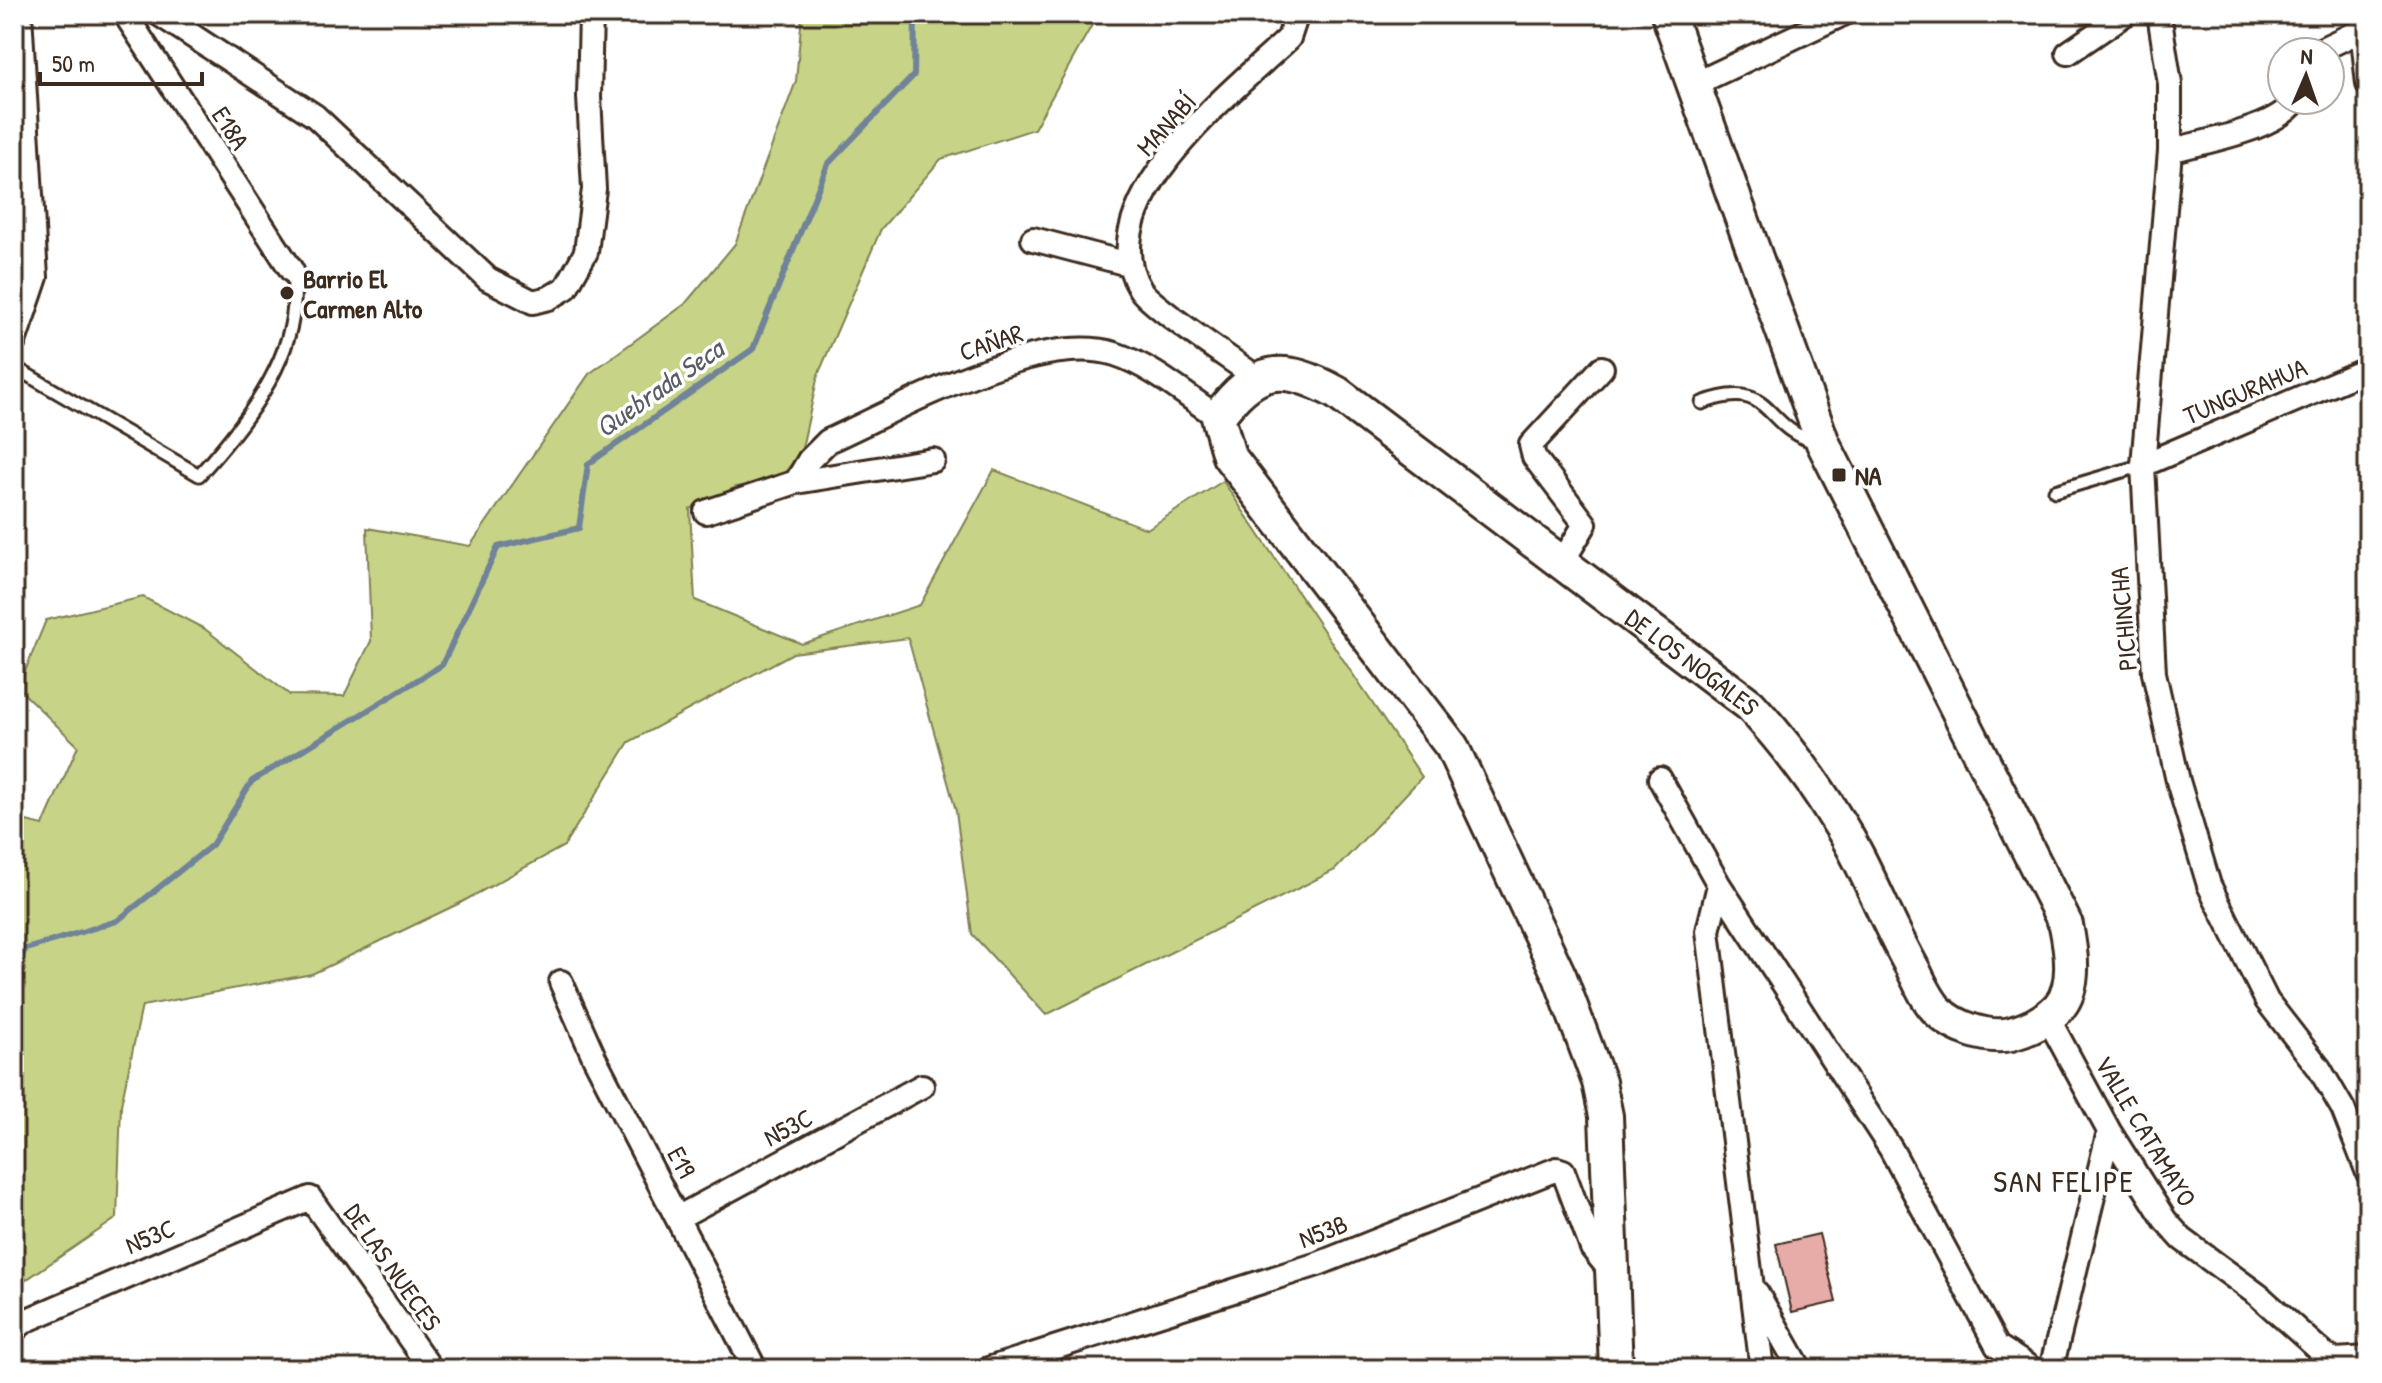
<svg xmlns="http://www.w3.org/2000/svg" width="2382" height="1383" viewBox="0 0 2382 1383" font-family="'Patrick Hand',sans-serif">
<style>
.green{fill:#c7d387;stroke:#817e52;stroke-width:2}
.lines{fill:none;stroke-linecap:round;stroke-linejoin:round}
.stream{stroke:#6f8399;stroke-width:6}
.building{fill:#e7aca8;stroke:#3b2a1e;stroke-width:2}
.lane-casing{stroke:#3b2a1e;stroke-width:17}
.street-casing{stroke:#3b2a1e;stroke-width:28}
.secondary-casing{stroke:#3b2a1e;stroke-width:38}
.lane{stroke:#fff;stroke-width:11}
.street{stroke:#fff;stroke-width:22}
.secondary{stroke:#fff;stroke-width:32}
.poi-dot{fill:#3b2a1e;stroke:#fff;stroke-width:3}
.labels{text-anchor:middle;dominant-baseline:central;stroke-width:7;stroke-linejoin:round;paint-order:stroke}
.street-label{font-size:26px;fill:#3b2a1e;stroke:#fff}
.poi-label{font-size:26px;font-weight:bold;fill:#3b2a1e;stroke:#fff;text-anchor:start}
.water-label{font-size:28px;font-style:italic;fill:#595e66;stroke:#fff}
.quarter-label{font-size:30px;letter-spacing:2px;fill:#3b2a1e;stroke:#fff}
</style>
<rect width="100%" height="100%" fill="#fff"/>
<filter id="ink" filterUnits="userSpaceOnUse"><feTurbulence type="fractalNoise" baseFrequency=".0125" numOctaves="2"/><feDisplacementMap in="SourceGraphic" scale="16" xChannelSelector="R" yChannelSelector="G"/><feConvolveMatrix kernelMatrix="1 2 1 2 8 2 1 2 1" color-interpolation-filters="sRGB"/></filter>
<g filter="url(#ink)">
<path class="green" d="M 802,14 L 1098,14 L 1034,129 L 941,159 L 881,229 L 818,375 L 801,453 L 776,483 L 736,487 L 690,509 L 695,600 L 802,644 L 920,605 L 994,470 L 1147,529 L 1223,481 L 1422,777 L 1335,870 L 1046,1015 L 972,934 L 956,811 L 908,638 L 793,653 L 629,742 L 564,846 L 460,903 L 312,974 L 142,1006 L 121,1105 L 117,1218 L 14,1288 L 14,818 L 43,825 L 78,746 L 18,688 L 46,620 L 143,597 L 205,629 L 290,695 L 344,696 L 371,641 L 367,528 L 470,546 L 589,374 L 685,304 L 735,244 L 796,81 Z"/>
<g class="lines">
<path class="stream" d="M 14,966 L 26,949 L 117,921 L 212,845 L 252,781 L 442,665 L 498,547 L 579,528 L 588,464 L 753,349 L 828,164 L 914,75 L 915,14"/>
</g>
<path class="building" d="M 1819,1234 L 1836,1302 L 1792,1312 L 1776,1244 Z"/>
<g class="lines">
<defs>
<path id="lane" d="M 14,367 L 199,475 C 247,422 307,347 292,271
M 1702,403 C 1774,376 1762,429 1816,442
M 2055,491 L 2143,465"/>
<path id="street" d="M 125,14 L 292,271
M 159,14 L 315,116 L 488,279 L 533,302 L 549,298 L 566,288 L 586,252 L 594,189 L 589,97 L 591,14
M 2159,14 L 2170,84 L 2170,151 L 2143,465 L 2154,673 L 2178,781 L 2209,885 L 2267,1001 L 2319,1068 L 2343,1109 L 2368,1173
M 2362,29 L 2368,84
M 2316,52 L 2368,27
M 2068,53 L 2125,14
M 1695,84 L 1843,14
M 2170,151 C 2204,141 2276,130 2296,100
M 1033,239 L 1128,264
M 14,342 L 36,277 L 20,14
M 1257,378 C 1236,362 1150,306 1140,289 C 1087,203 1235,90 1289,38 L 1297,14
M 2143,465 L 2368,369
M 796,482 L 809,460 L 828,441 C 899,409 1038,330 1115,354 C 1152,366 1186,396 1218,417
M 706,512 L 796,482 L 933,460
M 1563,561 L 1585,524 L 1534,457 L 1531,445 L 1602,368
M 1660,779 L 1719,885 L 1891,1149 L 1997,1346 L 2032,1369
M 1719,885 L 1708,931 L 1762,1369
M 561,982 L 595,1059 L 755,1369
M 2048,1018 L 2109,1131 L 2165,1220 L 2182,1239 L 2258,1295 L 2325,1355 L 2335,1360 L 2368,1358
M 679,1217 L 922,1086
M 1757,1293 L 1800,1369
M 14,1330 L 25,1321 L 310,1198 L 431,1369
M 988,1369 L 1318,1264 L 1557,1169 L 1563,1171 L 1592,1248 L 1612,1273
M 2051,1369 L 2109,1131"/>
<g id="secondary">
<path id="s1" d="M 1616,1369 L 1606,1116 L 1599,1082 L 1560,977 L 1452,747 L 1229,456 L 1218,417 C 1255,366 1283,363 1337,393 L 1750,705 C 1781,739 1811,777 1835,817 C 1866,864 1885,920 1913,969 C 1920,983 1927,1000 1938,1011 C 1955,1028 1988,1039 2011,1034 C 2029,1029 2046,1021 2059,1007 C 2077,986 2071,950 2066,925 L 1823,443 L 1668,14"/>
</g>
</defs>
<use href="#lane" class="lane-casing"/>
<use href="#street" class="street-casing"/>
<use href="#secondary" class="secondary-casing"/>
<use href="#lane" class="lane"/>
<use href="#street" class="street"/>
<use href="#secondary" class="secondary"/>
</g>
</g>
<g class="poi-dot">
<circle cx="287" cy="293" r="8"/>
<rect x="1831" y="467" width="16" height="16" rx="4"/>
</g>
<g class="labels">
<g class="street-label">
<text transform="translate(1166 124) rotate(-48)">MANABÍ</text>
<text transform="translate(231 128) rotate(57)">E18A</text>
<text transform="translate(991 342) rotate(-19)">CAÑAR</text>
<text transform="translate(2245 391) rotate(-23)">TUNGURAHUA</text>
<text transform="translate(2123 619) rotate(-95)">PICHINCHA</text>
<text stroke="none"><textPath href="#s1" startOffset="1646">DE LOS NOGALES</textPath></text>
<text transform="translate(788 1127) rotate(-28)">N53C</text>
<text transform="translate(2146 1131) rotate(59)">VALLE CATAMAYO</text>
<text transform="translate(682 1162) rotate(62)">E19</text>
<text transform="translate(1323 1231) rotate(-21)">N53B</text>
<text transform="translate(150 1236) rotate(-23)">N53C</text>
<text transform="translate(393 1267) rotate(55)">DE LAS NUECES</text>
</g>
<g class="poi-label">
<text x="303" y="278">Barrio El<tspan x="303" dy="30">Carmen Alto</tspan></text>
<text x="1855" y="475">NA</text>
</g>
<g class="water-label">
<text transform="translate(659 388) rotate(-35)">Quebrada Seca</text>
</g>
<g class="quarter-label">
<text x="2064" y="1181">SAN FELIPE</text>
</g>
</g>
<rect width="2382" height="1383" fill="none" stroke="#fff" stroke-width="48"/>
<rect x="24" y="24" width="2334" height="1335" fill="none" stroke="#3b2a1e" stroke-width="3" filter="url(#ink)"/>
<g transform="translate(2306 76) rotate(2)"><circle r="38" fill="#ffffff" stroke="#b1aaa5" stroke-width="2"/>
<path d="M0-6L14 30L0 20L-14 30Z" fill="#3b2a1e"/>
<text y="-12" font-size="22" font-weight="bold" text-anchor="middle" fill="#3b2a1e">N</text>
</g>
<path d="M40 72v12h162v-12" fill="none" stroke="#3b2a1e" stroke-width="4"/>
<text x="52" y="72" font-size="24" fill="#3b2a1e" stroke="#ffffff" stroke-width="6" paint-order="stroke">50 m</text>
</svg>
